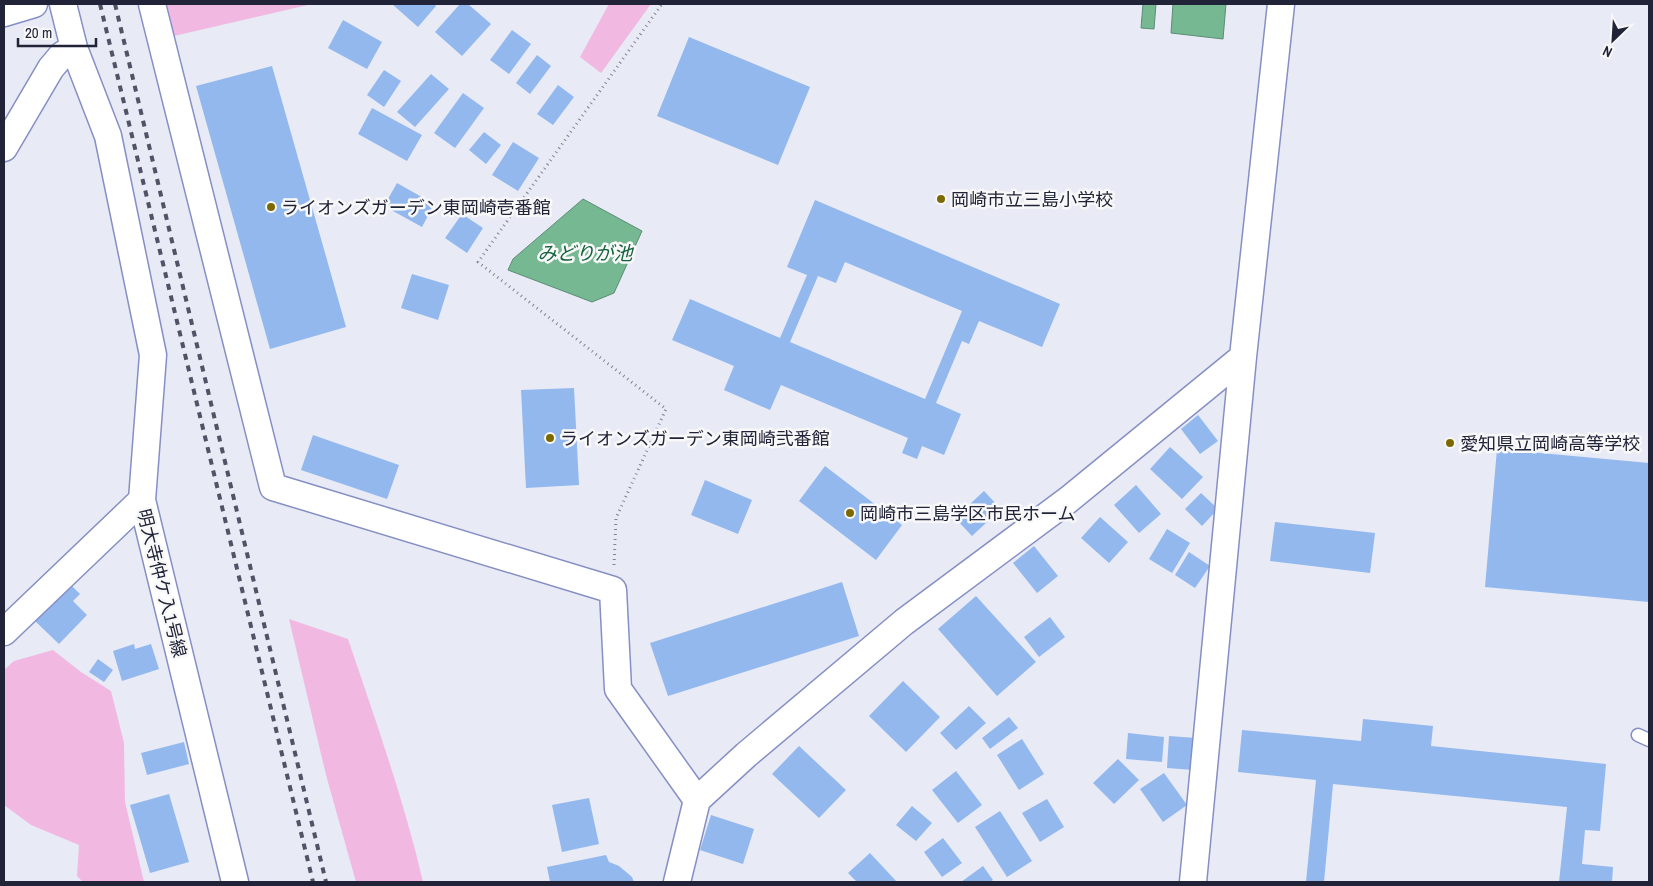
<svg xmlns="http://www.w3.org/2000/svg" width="1653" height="886" viewBox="0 0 1653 886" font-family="'Archivo Narrow','Noto Sans JP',sans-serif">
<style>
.green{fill:#f1b9e1}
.water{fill:#76b891;stroke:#5c8c77}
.building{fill:#92b8ee;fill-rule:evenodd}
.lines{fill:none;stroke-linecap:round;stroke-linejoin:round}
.lane-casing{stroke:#868fc3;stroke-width:15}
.street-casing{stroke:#868fc3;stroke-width:29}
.path{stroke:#808393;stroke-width:3;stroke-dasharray:1 4;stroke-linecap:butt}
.lane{stroke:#fff;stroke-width:12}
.street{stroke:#fff;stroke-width:26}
.rail{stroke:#505366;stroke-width:4;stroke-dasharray:6 6;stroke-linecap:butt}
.poi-dot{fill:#7b6900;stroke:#f8f8f8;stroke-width:2}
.labels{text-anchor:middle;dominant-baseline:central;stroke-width:5;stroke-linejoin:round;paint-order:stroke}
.poi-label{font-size:18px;fill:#212439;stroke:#f8f8f8;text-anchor:start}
.street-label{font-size:18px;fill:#212439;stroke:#f8f8f8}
.water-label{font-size:19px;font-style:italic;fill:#14623d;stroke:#f8f8f8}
</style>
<rect width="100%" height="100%" fill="#e8eaf6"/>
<path class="green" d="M 167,4 L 308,4 L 308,5 L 174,36 Z
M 609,4 L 651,4 L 601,73 L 580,57 Z
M 289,619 L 348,639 C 375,719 404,800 423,882 L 356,882 L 326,775 Z
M 53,650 L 81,672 L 111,691 L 124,743 L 125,802 L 144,882 L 83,882 L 77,876 L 79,845 L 31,825 L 4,805 L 4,670 L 14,661 Z"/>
<path class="water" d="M 1143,4 L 1156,4 L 1154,29 L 1141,28 Z
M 1173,4 L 1226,4 L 1223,39 L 1171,33 Z
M 583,199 L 642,231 L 614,293 L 592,302 L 508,270 L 513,259 Z"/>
<path class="building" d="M 392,4 L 434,4 L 436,6 L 418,27 Z
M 460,4 L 468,4 L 491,24 L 462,56 L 435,32 Z
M 343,20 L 382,42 L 367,69 L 328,48 Z
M 512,30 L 531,44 L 509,74 L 490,60 Z
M 689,37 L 810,87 L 778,165 L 657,116 Z
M 537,55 L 551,66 L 530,94 L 516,83 Z
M 272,66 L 346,327 L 270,349 L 196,86 Z
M 384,70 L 401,81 L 384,107 L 367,95 Z
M 431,74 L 449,89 L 415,127 L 397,112 Z
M 558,85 L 574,97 L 553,125 L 537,114 Z
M 463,93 L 484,108 L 455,148 L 434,133 Z
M 372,108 L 422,135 L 407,161 L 358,134 Z
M 484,132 L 501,145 L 486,164 L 469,150 Z
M 513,142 L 539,158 L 518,191 L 492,175 Z
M 397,183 L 434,204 L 422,227 L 384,206 Z
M 815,200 L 1060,304 L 1042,347 L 979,321 L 969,344 L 962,341 L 936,403 L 961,414 L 944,455 L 922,446 L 917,459 L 902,453 L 908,438 L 781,385 L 770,410 L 724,390 L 734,366 L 672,340 L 690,299 L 780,338 L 807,275 L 787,267 ZM 845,262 L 962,311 L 925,399 L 790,342 L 818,276 L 836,283 Z
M 462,214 L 483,228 L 467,253 L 445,238 Z
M 412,274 L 449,285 L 438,320 L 401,308 Z
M 574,388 L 579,485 L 526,488 L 521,390 Z
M 1198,415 L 1218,441 L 1200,454 L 1181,429 Z
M 313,435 L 399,465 L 387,499 L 301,470 Z
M 1170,447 L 1203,477 L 1182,499 L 1150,469 Z
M 1497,449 L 1649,463 L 1649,602 L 1485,587 Z
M 825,466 L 902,525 L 876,560 L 799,501 Z
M 705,480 L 752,500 L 738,534 L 691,515 Z
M 1136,485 L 1161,514 L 1139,533 L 1114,505 Z
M 984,491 L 1001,509 L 972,536 L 955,518 Z
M 1201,493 L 1218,509 L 1202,526 L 1185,509 Z
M 1100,517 L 1128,542 L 1109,563 L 1081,538 Z
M 1275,522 L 1375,533 L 1370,573 L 1270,561 Z
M 1167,529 L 1190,543 L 1172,573 L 1149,559 Z
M 1034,546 L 1058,576 L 1037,593 L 1013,563 Z
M 1189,552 L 1210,566 L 1195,588 L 1175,575 Z
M 842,582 L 859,636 L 668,696 L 650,643 Z
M 70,584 L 80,594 L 73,601 L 87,615 L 59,644 L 35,621 Z
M 976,596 L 1036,662 L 997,696 L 938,629 Z
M 1050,617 L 1065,637 L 1039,657 L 1024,637 Z
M 134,644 L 135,649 L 151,644 L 159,669 L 122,681 L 113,651 Z
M 98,659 L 113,670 L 104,682 L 89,672 Z
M 903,681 L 940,717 L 906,752 L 869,716 Z
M 969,706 L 986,723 L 956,750 L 940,733 Z
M 1009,717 L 1018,728 L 990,749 L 982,738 Z
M 1363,719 L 1433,726 L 1431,746 L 1606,764 L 1600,831 L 1585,830 L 1582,864 L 1613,867 L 1612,882 L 1559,882 L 1567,807 L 1333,784 L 1324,882 L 1306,882 L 1316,780 L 1238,772 L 1242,730 L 1361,741 Z
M 1128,733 L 1164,737 L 1162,762 L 1126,759 Z
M 1169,736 L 1196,738 L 1193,770 L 1167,768 Z
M 1022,739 L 1044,774 L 1019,790 L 997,755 Z
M 184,742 L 189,764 L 147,775 L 141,753 Z
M 799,746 L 846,790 L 819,818 L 772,774 Z
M 1118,759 L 1139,780 L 1114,804 L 1093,783 Z
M 956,771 L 982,805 L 958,823 L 932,790 Z
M 1164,773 L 1187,805 L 1163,822 L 1140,789 Z
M 169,794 L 189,862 L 150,873 L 130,805 Z
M 589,798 L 599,844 L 562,852 L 552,805 Z
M 1047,799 L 1064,827 L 1040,842 L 1022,813 Z
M 912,806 L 932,823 L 916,841 L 896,825 Z
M 1000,811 L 1032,861 L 1007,877 L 975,827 Z
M 711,815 L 754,829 L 743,864 L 700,850 Z
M 943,838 L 962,863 L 942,877 L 924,852 Z
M 870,853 L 897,882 L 857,882 L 848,873 Z
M 606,855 L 609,862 L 619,866 L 632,877 L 634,882 L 550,882 L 547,867 Z
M 983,866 L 993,880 L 990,882 L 961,882 Z"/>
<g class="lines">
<defs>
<path id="lane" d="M 1638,735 L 1649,740"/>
<path id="street" d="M 63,4 L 74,48 L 108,136 L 153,355 L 142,500 L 235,882
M 152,4 L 273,487 L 613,590 L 618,689 L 697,800
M 4,13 L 34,4
M 4,148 L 51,68 L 62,55 L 74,48
M 4,632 L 142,500
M 677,882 L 697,800 L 746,755 L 904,622 L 1068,500 L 1243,357
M 1193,882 L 1243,357 L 1281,4"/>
</defs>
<use href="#lane" class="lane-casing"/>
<use href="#street" class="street-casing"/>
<path class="path" d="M 614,565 L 616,518 L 666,409 L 478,262 L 662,4"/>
<use href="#lane" class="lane"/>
<use href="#street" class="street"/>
<path class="rail" d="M 100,4 L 313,882
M 115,4 L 326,882"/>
</g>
<g class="poi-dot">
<circle cx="941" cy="199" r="5"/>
<circle cx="271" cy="207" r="5"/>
<circle cx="550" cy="438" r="5"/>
<circle cx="1450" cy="443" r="5"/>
<circle cx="850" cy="513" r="5"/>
</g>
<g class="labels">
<g class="poi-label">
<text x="951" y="199">岡崎市立三島小学校</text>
<text x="281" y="207">ライオンズガーデン東岡崎壱番館</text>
<text x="560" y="438">ライオンズガーデン東岡崎弐番館</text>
<text x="1460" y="443">愛知県立岡崎高等学校</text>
<text x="860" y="513">岡崎市三島学区市民ホーム</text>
</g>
<g class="street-label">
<text transform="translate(162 583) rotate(76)">明大寺仲ケ入1号線</text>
</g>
<g class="water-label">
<text x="585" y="253">みどりが池</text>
</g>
</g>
<rect width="1653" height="886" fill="none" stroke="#212439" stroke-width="10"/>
<g transform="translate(1613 40) rotate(205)" stroke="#f8f8f8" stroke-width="4" paint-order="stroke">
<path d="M0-4L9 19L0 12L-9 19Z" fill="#212439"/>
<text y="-8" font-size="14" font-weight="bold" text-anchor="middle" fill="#212439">N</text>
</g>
<path d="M18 38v8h78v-8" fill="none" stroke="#212439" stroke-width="2.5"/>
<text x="25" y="38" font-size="15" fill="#212439" stroke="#f8f8f8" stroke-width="4" paint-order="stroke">20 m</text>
</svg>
